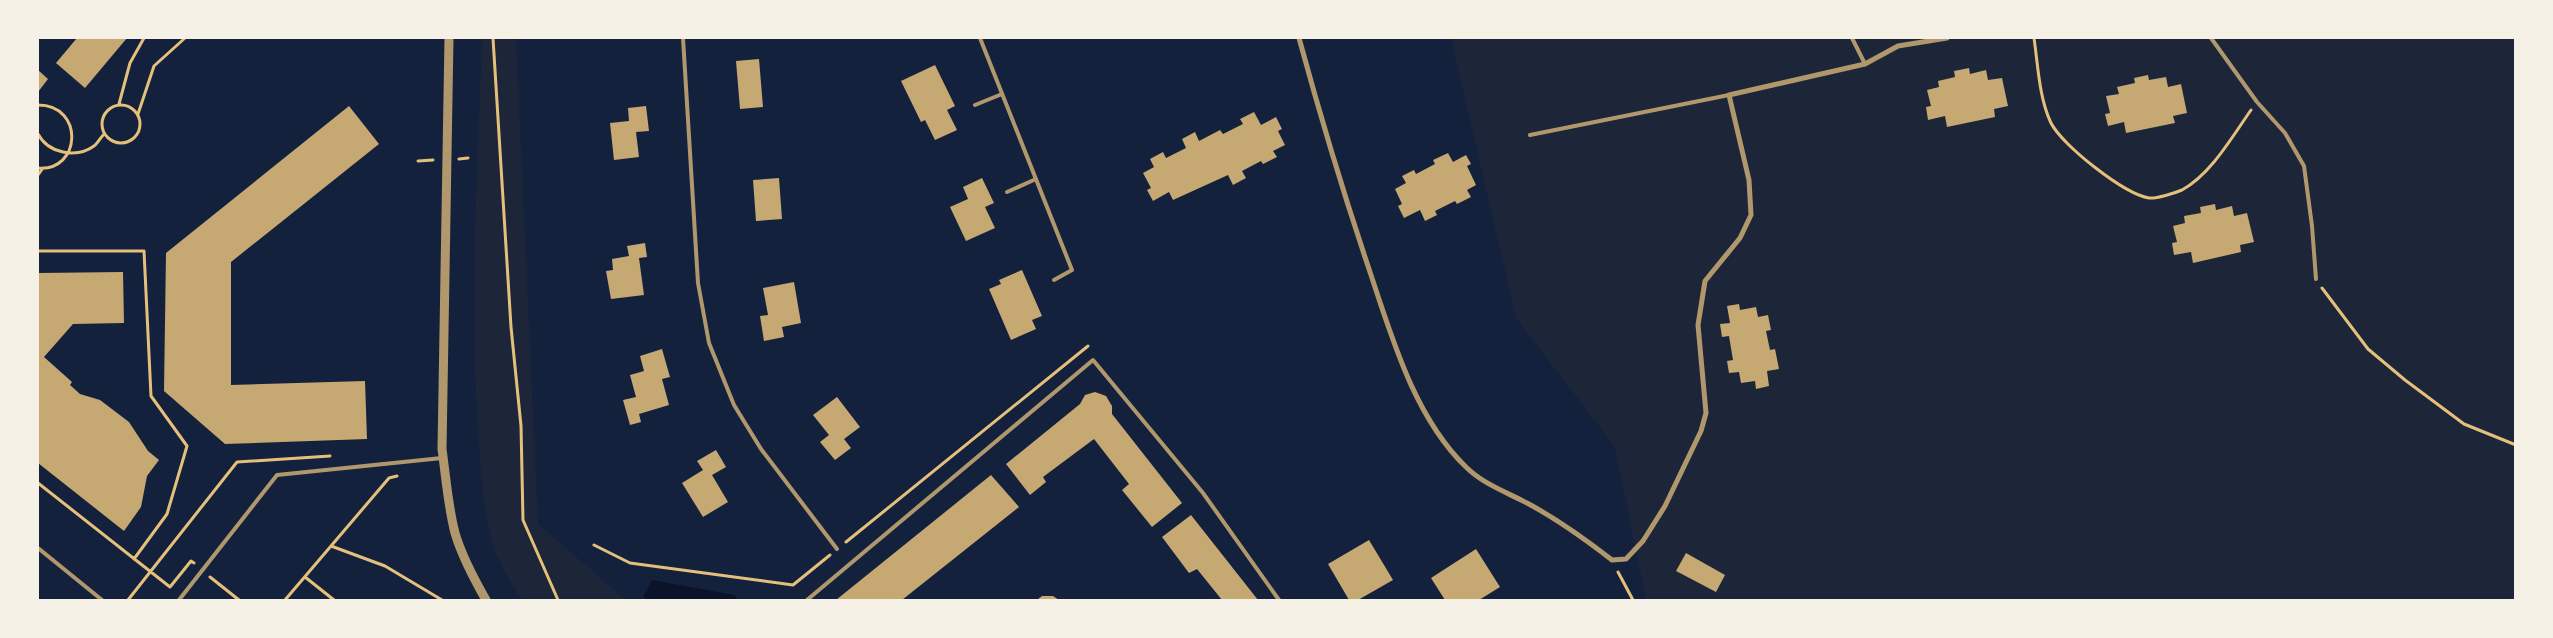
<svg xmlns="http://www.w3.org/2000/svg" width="2553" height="638" viewBox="0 0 2553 638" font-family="'DejaVu Sans',sans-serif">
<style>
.green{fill:#1d2539}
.water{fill:#0b132b}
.building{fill:#c6a872}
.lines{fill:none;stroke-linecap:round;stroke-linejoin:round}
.path{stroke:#e5c07b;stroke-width:3}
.service{stroke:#b1986c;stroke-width:4}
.minor{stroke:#b1986c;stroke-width:5}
.tertiary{stroke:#b1986c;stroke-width:9}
</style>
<rect width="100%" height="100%" fill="#14213d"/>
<path class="green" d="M 482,38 L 516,38 L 538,524 L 626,600 L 523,600 C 510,584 499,564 493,544 C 482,507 480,462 478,424 C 469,296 478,166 482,38 Z
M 1451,38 L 2515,38 L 2515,600 L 1646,600 L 1615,447 L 1516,318 Z"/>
<path class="water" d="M 652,580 L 735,595 L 737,600 L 648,600 L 643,597 Z"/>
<path class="building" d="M 77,38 L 127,38 L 85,88 L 56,63 Z
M 759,59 L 763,107 L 740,109 L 736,61 Z
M 935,65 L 955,106 L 947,110 L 957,130 L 935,140 L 925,120 L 921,122 L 901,81 Z
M 1969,68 L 1970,74 L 1986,70 L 1988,80 L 2002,78 L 2008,106 L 1994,109 L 1995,117 L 1947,127 L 1945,116 L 1928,120 L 1926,107 L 1931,106 L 1927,90 L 1939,87 L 1938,81 L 1955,77 L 1954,71 Z
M 38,70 L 48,79 L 38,92 Z
M 2148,75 L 2149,80 L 2166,77 L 2168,87 L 2181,84 L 2187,113 L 2173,116 L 2175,123 L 2126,133 L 2124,122 L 2108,126 L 2105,114 L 2110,113 L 2106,96 L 2119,94 L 2117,87 L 2135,83 L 2134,78 Z
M 349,106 L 379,144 L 231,262 L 231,385 L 365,381 L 367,439 L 225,444 L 164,391 L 166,253 Z
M 646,106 L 649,131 L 636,132 L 639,157 L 614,160 L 610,123 L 629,121 L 628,108 Z
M 1254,112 L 1261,125 L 1276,117 L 1282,129 L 1278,131 L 1285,145 L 1273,151 L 1277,157 L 1263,164 L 1261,161 L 1242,171 L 1246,178 L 1233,185 L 1228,175 L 1173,200 L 1169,192 L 1153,201 L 1147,190 L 1151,188 L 1143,173 L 1154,167 L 1150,159 L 1163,152 L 1166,158 L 1186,148 L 1182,139 L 1195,132 L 1199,141 L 1220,130 L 1223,134 L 1243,124 L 1240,119 Z
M 1448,153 L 1453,162 L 1466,155 L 1471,164 L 1467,166 L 1476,185 L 1467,190 L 1471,197 L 1457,204 L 1455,201 L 1435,211 L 1437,215 L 1425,221 L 1420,210 L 1404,218 L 1398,206 L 1402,204 L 1395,189 L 1406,183 L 1402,176 L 1414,170 L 1416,174 L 1435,164 L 1433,160 Z
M 779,178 L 782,219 L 756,221 L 753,180 Z
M 982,178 L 994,203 L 985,207 L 995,228 L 966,241 L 950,207 L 968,199 L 963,187 Z
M 2215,204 L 2216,210 L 2232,206 L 2234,216 L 2247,213 L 2254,242 L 2240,245 L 2241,252 L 2193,263 L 2191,252 L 2174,255 L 2172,243 L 2177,242 L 2173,226 L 2185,223 L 2184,216 L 2201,213 L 2200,207 Z
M 645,243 L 647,257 L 639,258 L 644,295 L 611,299 L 606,271 L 613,270 L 612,259 L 629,256 L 627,246 Z
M 1022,270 L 1042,316 L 1032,320 L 1036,329 L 1011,340 L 989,289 L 1001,284 L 999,280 Z
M 123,272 L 124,323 L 73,324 L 44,357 L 72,382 L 70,385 L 80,394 L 100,400 L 129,422 L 148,451 L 159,460 L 147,476 L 141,507 L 124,531 L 38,463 L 38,273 Z
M 794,282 L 801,323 L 782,327 L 784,337 L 764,341 L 760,316 L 768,315 L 763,288 Z
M 1739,304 L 1740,310 L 1756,307 L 1758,317 L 1768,315 L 1771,330 L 1766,331 L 1770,350 L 1775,349 L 1779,369 L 1767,371 L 1769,386 L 1756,389 L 1755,381 L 1741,383 L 1739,372 L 1729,373 L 1727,361 L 1733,360 L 1729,336 L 1722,337 L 1720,324 L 1730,323 L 1727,306 Z
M 662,349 L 670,377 L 662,379 L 669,405 L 639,414 L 641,422 L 630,425 L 623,400 L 636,397 L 630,375 L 644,371 L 640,356 Z
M 1095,392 L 1106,396 L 1112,406 L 1112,414 L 1182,503 L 1152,527 L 1122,490 L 1129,484 L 1094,439 L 1043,477 L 1046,482 L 1030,495 L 1006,464 L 1080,404 L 1085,395 Z
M 837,397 L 860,427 L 844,439 L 851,448 L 835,460 L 820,442 L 829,435 L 813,415 Z
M 716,450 L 726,467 L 712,475 L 728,502 L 703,517 L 682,483 L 703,470 L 697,461 Z
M 991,475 L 1019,507 L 902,600 L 836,600 Z
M 1191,515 L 1258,600 L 1222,600 L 1197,569 L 1189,573 L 1162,537 Z
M 1369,540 L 1393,580 L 1358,600 L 1349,600 L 1328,564 Z
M 1476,549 L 1500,587 L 1479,600 L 1445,600 L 1431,578 Z
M 1686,553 L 1725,575 L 1716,592 L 1676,571 Z
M 1042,596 L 1053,596 L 1059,600 L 1037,600 Z"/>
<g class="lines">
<path class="path" d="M 493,38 L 511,327 L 521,426 L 523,520 L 558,600
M 2034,38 C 2038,65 2039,98 2051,123 C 2062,145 2124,194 2149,198 C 2156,199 2175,193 2182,190 C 2211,174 2232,137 2251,110
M 119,104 L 130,63 L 144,38
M102 124a19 19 0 1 1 38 0a19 19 0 1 1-38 0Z
M 38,105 C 85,105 81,172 38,168
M 138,114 L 154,66 L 185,38
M 38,134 C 48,153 76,159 94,146 C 98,143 101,137 104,134
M 459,159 L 468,158
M 418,161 L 433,160
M 38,175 L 43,168
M 38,251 L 144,251 L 151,396 L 187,446 L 167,514 L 134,559
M 2322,288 L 2368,349 L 2405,380 L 2464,424 L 2516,445
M 38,483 L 170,587 L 191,561 L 194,563
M 846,542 L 1088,346
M 594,545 L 630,563 L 793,585 L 830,555
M 331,546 L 385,566 L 442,600
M 1618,572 L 1633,600
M 210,577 L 239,600
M 305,577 L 334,600
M 128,600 L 237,462 L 330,456
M 285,600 L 389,478 L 397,476"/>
<path class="service" d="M 683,38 L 698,283 L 709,343 L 734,405 L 761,449 L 837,549
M 980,38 L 1072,270 L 1054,280
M 1852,38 L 1865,64
M 2211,38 L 2257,102 L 2285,133 L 2304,166 L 2312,226 L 2316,279
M 975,105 L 1002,94
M 1530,135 L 1729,95
M 1007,192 L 1036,179
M 38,548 L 102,600
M 179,600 L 277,475 L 442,458
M 807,600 L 1093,360 L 1203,493 L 1279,600"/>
<path class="minor" d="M 1299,38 C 1320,115 1343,192 1369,269 C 1391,335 1414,417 1466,467 C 1483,484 1506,492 1527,503 C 1557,519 1585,539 1612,560 L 1626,559 L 1643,541 L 1665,506 L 1701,431 L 1706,413 L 1698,325 L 1705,281 L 1740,238 L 1751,215 L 1749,180 L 1729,95 L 1865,64 L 1898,46 L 1947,38"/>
<path class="tertiary" d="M 449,38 L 442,449 C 446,478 448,506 455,533 C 462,557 474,579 486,600"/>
</g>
<rect width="2553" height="638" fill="none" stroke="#f6f1e7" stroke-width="78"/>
</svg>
